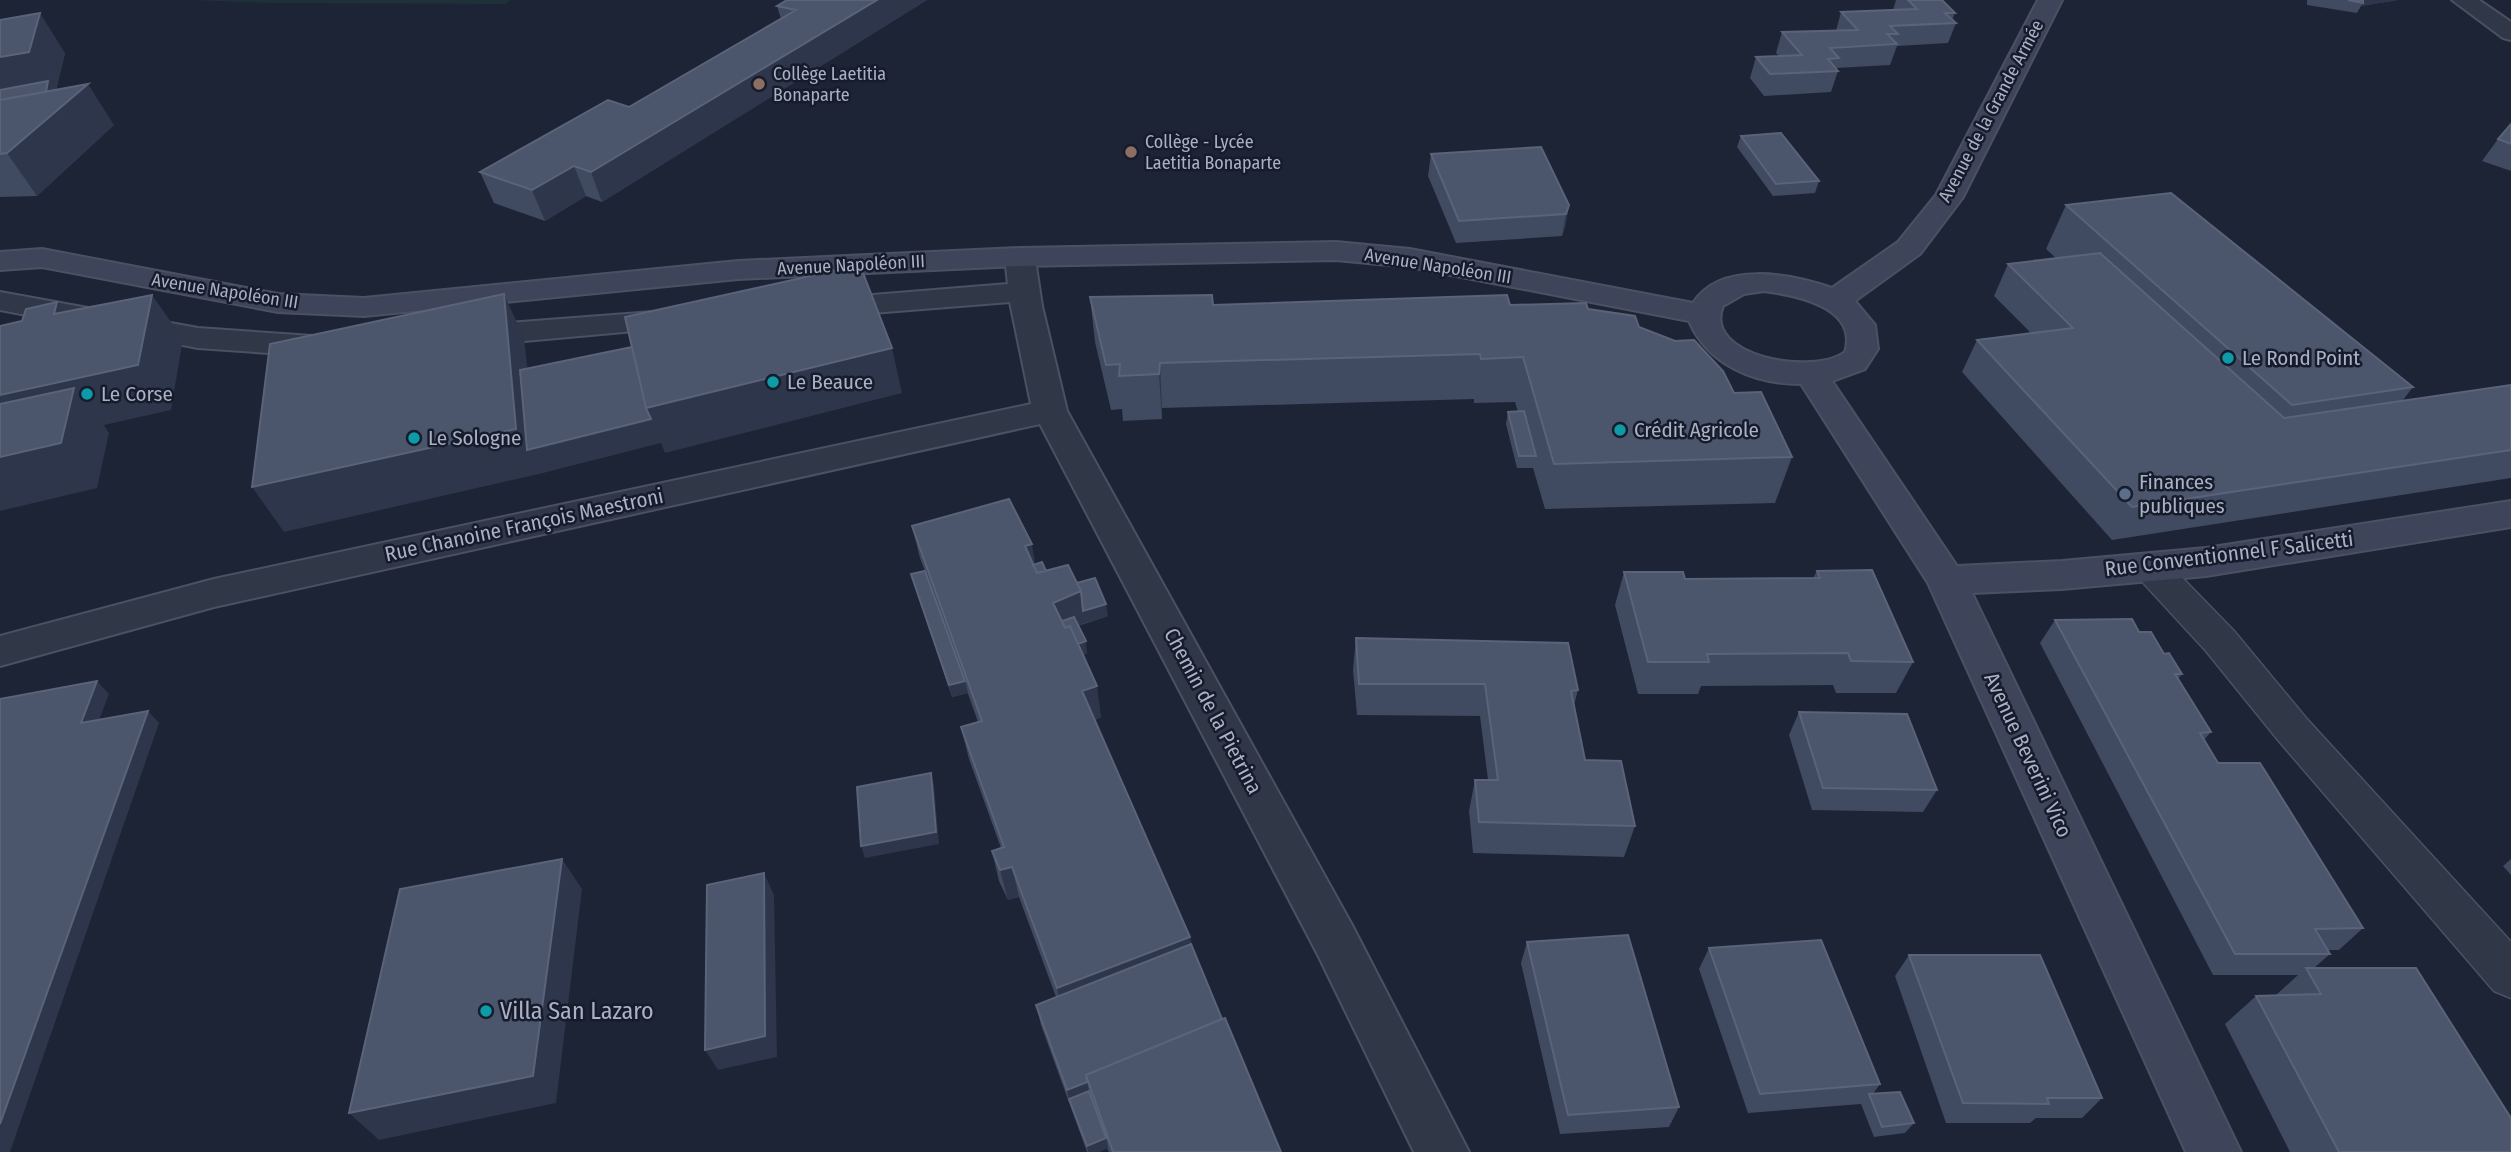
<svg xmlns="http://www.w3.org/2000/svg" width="2511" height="1152" viewBox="0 0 2511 1152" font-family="'Fira Sans Condensed',sans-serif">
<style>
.green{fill:#1f3138}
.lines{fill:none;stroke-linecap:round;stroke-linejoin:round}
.lane-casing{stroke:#4b5162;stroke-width:3}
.street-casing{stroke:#4b5162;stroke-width:4}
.secondary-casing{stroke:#4b5162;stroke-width:4}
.lane{fill:#303747;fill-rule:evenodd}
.street{fill:#303747;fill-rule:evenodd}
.secondary{fill:#3e455a;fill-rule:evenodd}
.wall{fill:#404a60}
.shaded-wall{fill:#2d364a}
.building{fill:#4b556b;stroke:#5a6379;stroke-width:2}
.education-dot{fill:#8d6e63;stroke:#161c2b;stroke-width:2.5}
.culture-dot{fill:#0f9aa8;stroke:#161c2b;stroke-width:2.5}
.service-dot{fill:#5c6f8a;stroke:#161c2b;stroke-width:2.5}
.labels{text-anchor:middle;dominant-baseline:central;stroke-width:5;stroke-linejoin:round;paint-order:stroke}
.far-poi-label{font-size:18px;fill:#aab1c5;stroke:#161c2b;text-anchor:start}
.far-street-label{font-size:18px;fill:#aab1c5;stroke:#161c2b}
.poi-label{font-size:21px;fill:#aab1c5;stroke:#161c2b;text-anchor:start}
.street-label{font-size:21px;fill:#aab1c5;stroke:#161c2b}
.near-poi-label{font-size:24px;fill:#aab1c5;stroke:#161c2b;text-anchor:start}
</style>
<rect width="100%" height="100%" fill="#1d2436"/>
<path class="green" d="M 191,0 L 510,0 L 506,4 L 271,3 Z"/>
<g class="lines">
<defs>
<path id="lane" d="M 2149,553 L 2162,557 L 2234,631 L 2306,718 L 2511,942 L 2511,998 L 2494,991 L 2278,740 L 2206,651 L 2136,575 L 2131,566 L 2136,557 Z"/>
<path id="street" d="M 2452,0 L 2479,0 L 2511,22 L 2511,40 L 2503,38 Z
M 1021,257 L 1032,260 L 1036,266 L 1042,306 L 1067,411 L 1352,925 L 1469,1152 L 1414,1152 L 1318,955 L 1040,424 L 214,607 L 0,666 L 0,636 L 214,579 L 1031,404 L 1010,302 L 823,317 L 812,315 L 807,308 L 812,301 L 823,299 L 1008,284 L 1006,266 L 1010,260 Z
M 0,292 L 198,328 L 327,337 L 338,340 L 343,347 L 338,354 L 327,357 L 198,348 L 0,310 Z
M 679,310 L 690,312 L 695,319 L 690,326 L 470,346 L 459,343 L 454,336 L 459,329 L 470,326 Z"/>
<path id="secondary" d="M 2038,0 L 2062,0 L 1963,197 L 1920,254 L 1855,301 L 1875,325 L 1878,349 L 1865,369 L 1832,381 L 1957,566 L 2062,561 L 2206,548 L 2511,501 L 2511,527 L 2206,576 L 2062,589 L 1972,593 L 2241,1152 L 2186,1152 L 1928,583 L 1801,384 C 1754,384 1708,365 1689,321 L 1410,267 L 1336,260 L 1020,266 L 738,279 L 364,316 L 278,312 L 42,267 L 0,270 L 0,252 L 42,249 L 278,294 L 364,298 L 738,261 L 1020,248 L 1336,242 L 1410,249 L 1693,303 C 1721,260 1791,274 1832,288 L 1898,242 L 1936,195 ZM 1764,291 C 1795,295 1859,307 1845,352 C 1814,376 1702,357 1723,306 L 1744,294 Z"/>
</defs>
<use href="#lane" class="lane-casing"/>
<use href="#street" class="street-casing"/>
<use href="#secondary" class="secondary-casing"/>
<use href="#lane" class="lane"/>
<use href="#street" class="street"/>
<use href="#secondary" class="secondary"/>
</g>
<path class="wall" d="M 787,0 L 927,0 L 602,202 L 586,196 L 545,221 L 494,203 L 480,172 L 629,107 L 781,19 L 777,6 Z
M 1896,0 L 1942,0 L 1955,13 L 1952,20 L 1956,23 L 1948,43 L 1897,46 L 1890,65 L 1836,68 L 1838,71 L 1831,92 L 1764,96 L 1750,78 L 1756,57 L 1779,56 L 1776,53 L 1782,32 L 1836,31 L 1841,12 L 1893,10 Z
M 2307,0 L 2398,0 L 2361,6 L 2357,13 L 2307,5 Z
M 0,20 L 65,53 L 56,90 L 114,125 L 37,196 L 0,197 Z
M 2511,124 L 2511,171 L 2482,161 L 2498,139 Z
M 1741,136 L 1819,181 L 1815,193 L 1773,196 L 1737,147 Z
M 1431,154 L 1569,205 L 1565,227 L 1562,236 L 1456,243 L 1428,176 Z
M 2066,205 L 2413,387 L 2403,400 L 2511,385 L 2511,478 L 2112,540 L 1962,372 L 1977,340 L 2031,333 L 1994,296 L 2008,264 L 2056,258 L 2046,249 Z
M 1090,297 L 1213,305 L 1510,305 L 1588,309 L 1639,327 L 1734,393 L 1792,457 L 1775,503 L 1545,509 L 1533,468 L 1517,468 L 1506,424 L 1508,412 L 1518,412 L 1515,402 L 1474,403 L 1474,399 L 1162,408 L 1162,419 L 1123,421 L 1122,409 L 1111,410 L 1095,342 Z
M 912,526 L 1046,571 L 1077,583 L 1108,616 L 1078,626 L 1087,653 L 1083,655 L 1101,717 L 1095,720 L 1190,937 L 1191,945 L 1222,1019 L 1281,1152 L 1109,1152 L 1107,1148 L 1099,1152 L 1087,1152 L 1041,1025 L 1036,1005 L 1056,997 L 1019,897 L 1008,900 L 999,881 L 992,851 L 1001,848 L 969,759 L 961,727 L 978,722 L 967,691 L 968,693 L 952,697 L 915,587 L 911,574 L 927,576 L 920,558 Z
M 1817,571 L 1913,662 L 1896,693 L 1836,693 L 1833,685 L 1701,686 L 1698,694 L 1638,694 L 1615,605 L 1624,572 L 1685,579 L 1813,578 Z
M 2055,620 L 2139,632 L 2164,654 L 2182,674 L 2178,679 L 2211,732 L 2204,740 L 2218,763 L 2363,928 L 2339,950 L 2327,950 L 2330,954 L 2314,968 L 2511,1152 L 2290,1152 L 2225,1024 L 2256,996 L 2276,995 L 2298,975 L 2213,975 L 2040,643 Z
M 1356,638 L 1578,690 L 1574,705 L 1585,760 L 1635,826 L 1624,857 L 1473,853 L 1469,811 L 1475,780 L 1488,780 L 1480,716 L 1357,715 L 1353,670 Z
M 1799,712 L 1937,790 L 1923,812 L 1812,810 L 1789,735 Z
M 2511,859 L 2511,875 L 2503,866 Z
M 1527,942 L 1679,1107 L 1669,1127 L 1560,1134 L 1521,963 Z
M 1709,948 L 1880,1084 L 1873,1094 L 1914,1123 L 1905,1133 L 1874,1137 L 1861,1104 L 1748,1113 L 1699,969 Z
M 1909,955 L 2102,1098 L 2082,1118 L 2036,1118 L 2030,1123 L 1946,1123 L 1895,976 Z"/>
<path class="shaded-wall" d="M 877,0 L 927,0 L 602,202 L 591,172 Z
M 2362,0 L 2398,0 L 2361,6 L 2363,3 Z
M 40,13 L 65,53 L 55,93 L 0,115 L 0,57 Z
M 88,84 L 114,125 L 37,196 L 7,153 Z
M 574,166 L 586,196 L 545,221 L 532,190 Z
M 1569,205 L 1565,227 L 1562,236 L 1566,214 Z
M 504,294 L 524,338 L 536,448 L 646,408 L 892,348 L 902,393 L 665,453 L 661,443 L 539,474 L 284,532 L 252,487 Z
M 152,295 L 183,339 L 171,410 L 104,425 L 109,433 L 97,488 L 0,511 L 0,395 Z
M 57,302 L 90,346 L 54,314 Z
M 1160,363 L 1162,408 L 1162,419 L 1159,374 Z
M 1032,544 L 1037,576 L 1025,546 Z
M 1081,591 L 1085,623 L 1061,634 L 1053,603 Z
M 1106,604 L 1108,616 L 1085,623 L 1083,611 Z
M 1086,641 L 1087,653 L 1070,660 L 1068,647 Z
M 97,681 L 109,694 L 93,736 L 81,723 Z
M 965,681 L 968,693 L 952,697 L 949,685 Z
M 1097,686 L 1101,717 L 1087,723 L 1082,691 Z
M 148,711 L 159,723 L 10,1152 L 0,1152 L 0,1124 Z
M 931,773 L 934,785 L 939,844 L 865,858 L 861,846 Z
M 562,859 L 582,889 L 556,1103 L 379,1140 L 349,1113 Z
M 1012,867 L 1019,897 L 1008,900 L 1000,870 Z
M 764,873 L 774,895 L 777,1057 L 718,1070 L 705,1050 Z
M 1190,937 L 1192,966 L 1063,1016 L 1057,988 Z
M 1087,1082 L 1091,1101 L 1069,1099 L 1071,1110 L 1067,1090 Z
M 1106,1138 L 1108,1148 L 1099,1152 L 1088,1152 L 1087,1146 Z"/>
<path class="building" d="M 787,0 L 877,0 L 591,172 L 574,166 L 532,190 L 480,172 L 608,100 L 629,107 L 796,10 L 777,6 Z
M 1908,0 L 1942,0 L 1955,13 L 1945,13 L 1956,23 L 1890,26 L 1898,34 L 1887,34 L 1897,44 L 1830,48 L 1839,58 L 1828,59 L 1838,71 L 1770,74 L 1756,57 L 1802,55 L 1782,32 L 1858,30 L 1841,12 L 1917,9 Z
M 2348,0 L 2363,0 L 2363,3 Z
M 40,13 L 29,52 L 0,57 L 0,20 Z
M 48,81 L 46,92 L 0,100 L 0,90 Z
M 88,84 L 7,153 L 0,154 L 0,100 Z
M 2511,124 L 2511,144 L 2498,139 Z
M 1781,133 L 1819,181 L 1776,184 L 1741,136 Z
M 1541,147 L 1569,205 L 1566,214 L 1459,221 L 1431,154 Z
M 2171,193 L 2413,387 L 2292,405 L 2066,205 Z
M 2100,253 L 2284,418 L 2511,385 L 2511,450 L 2132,507 L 1977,340 L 2073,328 L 2008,264 Z
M 860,265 L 892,348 L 646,408 L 625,317 Z
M 504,294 L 516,429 L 252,487 L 270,344 Z
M 152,295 L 138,365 L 0,395 L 0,326 L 22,321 L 26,309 L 57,302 L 54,314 Z
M 1212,295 L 1213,305 L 1507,295 L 1510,305 L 1586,303 L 1588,309 L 1635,316 L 1639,327 L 1675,341 L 1694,340 L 1723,371 L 1734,393 L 1761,392 L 1792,457 L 1554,464 L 1523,357 L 1481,359 L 1480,354 L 1160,363 L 1159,374 L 1119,376 L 1120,364 L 1106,365 L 1090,297 Z
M 632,347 L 646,408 L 651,419 L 527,450 L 520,370 Z
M 74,388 L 61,443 L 0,457 L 0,404 Z
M 1524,411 L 1536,456 L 1519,456 L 1508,412 Z
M 1009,499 L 1032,544 L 1025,546 L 1037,573 L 1068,565 L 1081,591 L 1053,603 L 1065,628 L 1070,626 L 1097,686 L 1082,691 L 1190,937 L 1057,988 L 1012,867 L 1000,870 L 992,851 L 1004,847 L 961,727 L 982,721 L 912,526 Z
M 1042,562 L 1046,571 L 1037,573 L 1033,565 Z
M 1872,570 L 1913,662 L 1851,661 L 1848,653 L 1707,654 L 1709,662 L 1648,662 L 1624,572 L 1683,572 L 1685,579 L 1820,578 L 1817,571 Z
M 925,571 L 965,681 L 949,685 L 911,574 Z
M 1095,578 L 1106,604 L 1083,611 L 1081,591 L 1077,583 Z
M 1074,617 L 1086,641 L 1078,644 L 1070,626 L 1065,628 L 1062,621 Z
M 2132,619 L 2139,632 L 2151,632 L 2164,654 L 2169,653 L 2182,674 L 2175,674 L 2211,732 L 2200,733 L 2218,763 L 2260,763 L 2363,928 L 2315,929 L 2330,954 L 2235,954 L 2055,620 Z
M 1356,638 L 1568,643 L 1578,690 L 1571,691 L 1585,760 L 1621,761 L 1635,826 L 1479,822 L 1475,780 L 1498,780 L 1485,684 L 1359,684 Z
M 97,681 L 81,723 L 148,711 L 0,1124 L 0,699 Z
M 1799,712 L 1907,714 L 1937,790 L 1823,788 Z
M 931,773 L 936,832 L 861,846 L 857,787 Z
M 562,859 L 533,1076 L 349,1113 L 400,889 Z
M 764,873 L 765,1036 L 705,1050 L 707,885 Z
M 1628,935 L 1679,1107 L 1568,1115 L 1527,942 Z
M 1821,940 L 1880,1084 L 1760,1094 L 1709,948 Z
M 1191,944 L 1222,1019 L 1086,1075 L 1087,1082 L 1067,1090 L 1036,1005 Z
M 1909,955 L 2040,955 L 2102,1098 L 2047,1098 L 2049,1104 L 1963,1103 Z
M 2306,968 L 2416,968 L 2511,1118 L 2511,1152 L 2339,1152 L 2256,996 L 2321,994 Z
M 1225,1018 L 1281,1152 L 1113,1152 L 1086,1075 Z
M 1089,1091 L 1106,1138 L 1087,1146 L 1069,1099 Z
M 1900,1092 L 1914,1123 L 1882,1127 L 1869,1094 Z"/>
<g class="education-dot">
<circle cx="759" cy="84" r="7"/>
<circle cx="1131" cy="152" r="7"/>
</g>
<g class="culture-dot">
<circle cx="2228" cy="358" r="7"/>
<circle cx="773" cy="382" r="7"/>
<circle cx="87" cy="394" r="7"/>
<circle cx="1620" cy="430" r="7"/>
<circle cx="414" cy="438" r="7"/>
<circle cx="486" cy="1011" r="7"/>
</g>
<circle class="service-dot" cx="2125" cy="494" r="7"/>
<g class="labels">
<g class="far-poi-label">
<text x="773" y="74">Collège Laetitia<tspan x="773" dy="21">Bonaparte</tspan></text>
<text x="1145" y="142">Collège - Lycée<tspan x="1145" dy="21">Laetitia Bonaparte</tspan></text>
</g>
<g class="far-street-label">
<text transform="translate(1991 111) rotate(-62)">Avenue de la Grande Armée</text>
<text transform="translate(851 265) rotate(-3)">Avenue Napoléon III</text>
<text transform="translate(1438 266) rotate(9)">Avenue Napoléon III</text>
<text transform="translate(225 291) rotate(9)">Avenue Napoléon III</text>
</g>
<g class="poi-label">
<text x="2242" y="358">Le Rond Point</text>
<text x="787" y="382">Le Beauce</text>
<text x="101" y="394">Le Corse</text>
<text x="1634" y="430">Crédit Agricole</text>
<text x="428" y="438">Le Sologne</text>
<text x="2139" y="482">Finances<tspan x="2139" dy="24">publiques</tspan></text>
</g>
<g class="street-label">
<text transform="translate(524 525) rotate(-12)">Rue Chanoine François Maestroni</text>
<text transform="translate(2229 554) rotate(-7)">Rue Conventionnel F Salicetti</text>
<text transform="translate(1213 711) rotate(62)">Chemin de la Pietrina</text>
<text transform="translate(2028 755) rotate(65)">Avenue Beverini Vico</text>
</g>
<g class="near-poi-label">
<text x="500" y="1011">Villa San Lazaro</text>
</g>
</g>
</svg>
